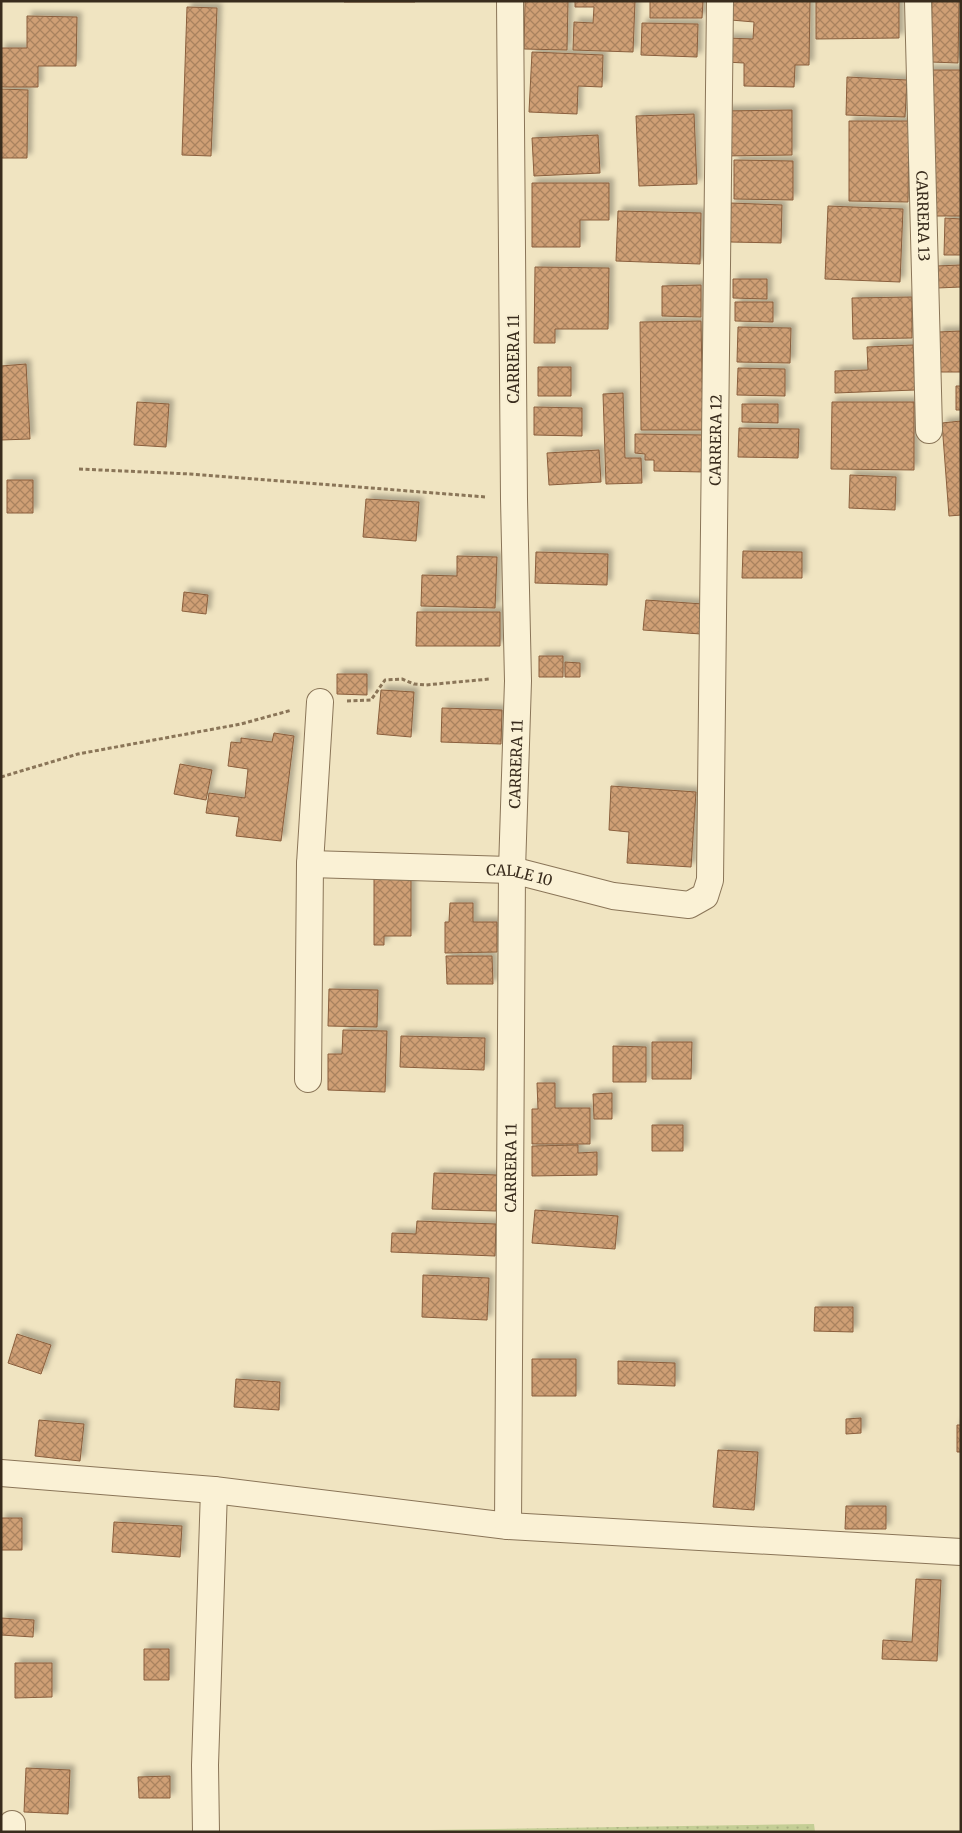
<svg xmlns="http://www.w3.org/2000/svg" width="962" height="1833" viewBox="0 0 962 1833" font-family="Merriweather,serif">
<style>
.green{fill:url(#green-dots)}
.building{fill:url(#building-cross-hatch);stroke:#8a5f3d;filter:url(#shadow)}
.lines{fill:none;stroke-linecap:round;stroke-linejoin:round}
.street-casing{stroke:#8a7558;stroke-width:28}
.path{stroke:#8a7558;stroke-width:3;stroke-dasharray:4 2.5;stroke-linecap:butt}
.street{stroke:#faf1d5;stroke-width:26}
.labels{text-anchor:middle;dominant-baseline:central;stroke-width:4;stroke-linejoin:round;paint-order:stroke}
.street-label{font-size:15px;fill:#392c1d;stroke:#f7eed1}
</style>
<defs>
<pattern id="green-dots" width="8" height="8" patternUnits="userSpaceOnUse" patternTransform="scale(1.25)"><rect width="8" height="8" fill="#c4ce95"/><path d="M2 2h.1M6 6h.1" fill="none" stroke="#a9b180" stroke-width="1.8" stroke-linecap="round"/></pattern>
<pattern id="building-cross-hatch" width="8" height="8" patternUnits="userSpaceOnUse" patternTransform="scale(1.25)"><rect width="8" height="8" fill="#cf9f75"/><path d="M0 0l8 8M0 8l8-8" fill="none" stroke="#a9825f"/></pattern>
<filter id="shadow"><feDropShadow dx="4.5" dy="-4.5" stdDeviation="2.5" flood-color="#0004"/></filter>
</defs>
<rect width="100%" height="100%" fill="#f0e4c1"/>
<path class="green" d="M 814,1824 L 815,1832 L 304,1832 Z"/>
<path class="building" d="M 344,1 L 415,1 L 415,2 L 344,2 Z
M 525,1 L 568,1 L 567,50 L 524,49 Z
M 575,1 L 635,1 L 633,52 L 573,50 L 574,22 L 593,23 L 594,7 L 575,7 Z
M 650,1 L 703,1 L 702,18 L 650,18 Z
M 731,1 L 810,1 L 809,65 L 795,65 L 794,87 L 744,86 L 744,63 L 726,62 L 727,38 L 753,39 L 754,22 L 731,20 Z
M 816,1 L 899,1 L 899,38 L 816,39 Z
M 932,1 L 959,1 L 958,63 L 931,62 Z
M 187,7 L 217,8 L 211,156 L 182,155 Z
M 27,16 L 77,17 L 76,66 L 38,66 L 38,87 L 1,87 L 1,48 L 27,48 Z
M 642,23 L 698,24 L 697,57 L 641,55 Z
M 532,52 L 603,55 L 602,87 L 578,86 L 577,114 L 529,112 Z
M 926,70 L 961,70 L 961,216 L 926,216 Z
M 847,77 L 907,80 L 905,117 L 846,115 Z
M 1,89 L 28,90 L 27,158 L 1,158 Z
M 792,110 L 792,155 L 723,156 L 723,111 Z
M 694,114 L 697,184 L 639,186 L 636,116 Z
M 849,121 L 909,121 L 908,202 L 849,201 Z
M 598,135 L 600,173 L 534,176 L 532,138 Z
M 734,160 L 793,161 L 793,200 L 734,199 Z
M 532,183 L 609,183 L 609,220 L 580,220 L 580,247 L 532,247 Z
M 731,203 L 782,205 L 781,243 L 730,242 Z
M 828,206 L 903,209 L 900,282 L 825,279 Z
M 618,211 L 701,213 L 700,264 L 616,261 Z
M 945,218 L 961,219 L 961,255 L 944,255 Z
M 961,265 L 961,287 L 937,288 L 936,266 Z
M 535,267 L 609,268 L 608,329 L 555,329 L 555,343 L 534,343 Z
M 733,279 L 767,279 L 767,299 L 733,298 Z
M 701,285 L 701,317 L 662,316 L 662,286 Z
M 912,297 L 912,338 L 853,339 L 852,298 Z
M 735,302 L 773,302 L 773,322 L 735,321 Z
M 701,321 L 703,430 L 641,430 L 640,322 Z
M 738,327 L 791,328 L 790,363 L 737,362 Z
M 961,331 L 961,372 L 939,372 L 938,332 Z
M 913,345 L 915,390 L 835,393 L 835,371 L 868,370 L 867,347 Z
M 26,364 L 30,439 L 1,440 L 1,366 Z
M 538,367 L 571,367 L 571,396 L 538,396 Z
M 738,368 L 785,369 L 785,396 L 737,395 Z
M 956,386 L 961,386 L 961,410 L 956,410 Z
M 623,393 L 625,458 L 641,458 L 642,483 L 606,484 L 603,394 Z
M 137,402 L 169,404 L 166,447 L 134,445 Z
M 832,402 L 914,402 L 914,470 L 831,469 Z
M 742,404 L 778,404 L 778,423 L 742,422 Z
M 534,407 L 582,408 L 582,436 L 534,435 Z
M 961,421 L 961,515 L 949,516 L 942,423 Z
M 739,428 L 799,429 L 798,458 L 738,457 Z
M 635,434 L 704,435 L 704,472 L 654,471 L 654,460 L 645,460 L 645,454 L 635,453 Z
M 599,450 L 601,482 L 549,485 L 547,453 Z
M 850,475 L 896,477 L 895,510 L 849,508 Z
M 7,480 L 33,480 L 33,513 L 7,513 Z
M 366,499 L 419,502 L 416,541 L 363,537 Z
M 743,551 L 802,552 L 802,578 L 742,578 Z
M 536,552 L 608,554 L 607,585 L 535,583 Z
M 457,556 L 497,557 L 495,608 L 421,606 L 422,575 L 457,576 Z
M 184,592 L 208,595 L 206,614 L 182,611 Z
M 646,600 L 703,604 L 701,634 L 643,630 Z
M 417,612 L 500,612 L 500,646 L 416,646 Z
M 539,656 L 563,656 L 563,677 L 539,677 Z
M 565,662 L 580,663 L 580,677 L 565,677 Z
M 337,674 L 367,674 L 367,695 L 337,694 Z
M 381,690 L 414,692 L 411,737 L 377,734 Z
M 442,708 L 502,710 L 501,744 L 441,742 Z
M 274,733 L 294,736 L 281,841 L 236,836 L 239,817 L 206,813 L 209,793 L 245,798 L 248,769 L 228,766 L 231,742 L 241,743 L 241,738 L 272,742 Z
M 180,764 L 212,770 L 206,800 L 174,794 Z
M 611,786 L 696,792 L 691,867 L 627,863 L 629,832 L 609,830 Z
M 374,878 L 411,879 L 411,936 L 384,936 L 384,945 L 374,945 Z
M 450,903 L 473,903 L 473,922 L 497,922 L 497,952 L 445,953 L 445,922 L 449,922 Z
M 446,956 L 492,956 L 493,984 L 447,984 Z
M 329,989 L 378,990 L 377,1027 L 328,1026 Z
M 343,1030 L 387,1031 L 385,1092 L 328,1090 L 328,1054 L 342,1054 Z
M 401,1036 L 485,1038 L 484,1070 L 400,1067 Z
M 652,1042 L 692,1042 L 691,1079 L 652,1079 Z
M 613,1046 L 646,1047 L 646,1082 L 613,1082 Z
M 537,1083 L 555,1083 L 555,1108 L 590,1108 L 590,1144 L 532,1144 L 532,1109 L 538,1109 Z
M 612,1093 L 612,1119 L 594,1119 L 593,1094 Z
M 652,1125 L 683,1125 L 683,1151 L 652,1151 Z
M 578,1145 L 578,1153 L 597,1152 L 597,1175 L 532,1176 L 532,1146 Z
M 434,1173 L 497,1175 L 496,1211 L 432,1209 Z
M 535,1210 L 618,1216 L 615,1249 L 532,1243 Z
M 417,1221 L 496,1224 L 495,1256 L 391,1252 L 392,1233 L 416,1234 Z
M 423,1275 L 489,1278 L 487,1320 L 422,1317 Z
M 815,1307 L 853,1307 L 853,1332 L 814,1331 Z
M 17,1334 L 51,1345 L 41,1374 L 8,1363 Z
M 532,1359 L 576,1359 L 576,1396 L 532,1396 Z
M 618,1361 L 675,1363 L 675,1386 L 618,1384 Z
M 236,1379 L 280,1382 L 279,1410 L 234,1407 Z
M 861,1418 L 861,1433 L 846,1434 L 846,1419 Z
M 39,1420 L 84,1424 L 80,1461 L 35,1456 Z
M 957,1425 L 961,1425 L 961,1452 L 957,1452 Z
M 718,1450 L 758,1452 L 754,1510 L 713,1507 Z
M 846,1506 L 886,1506 L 886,1529 L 845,1529 Z
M 1,1518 L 22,1518 L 22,1550 L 1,1550 Z
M 114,1522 L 182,1526 L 180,1557 L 112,1552 Z
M 916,1579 L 941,1580 L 937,1661 L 882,1659 L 883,1640 L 912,1642 Z
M 1,1618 L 34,1620 L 33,1637 L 1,1635 Z
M 144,1649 L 169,1649 L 169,1680 L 144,1680 Z
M 15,1663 L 52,1663 L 52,1697 L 15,1698 Z
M 26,1768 L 70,1770 L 68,1814 L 24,1812 Z
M 170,1776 L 170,1798 L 139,1798 L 138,1777 Z"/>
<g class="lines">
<defs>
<g id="street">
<path id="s1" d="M 918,1 L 929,430"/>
<path id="s2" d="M 310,864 L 512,870 L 613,896 L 689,905 L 705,896 L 710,880 L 720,1"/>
<path d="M 308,1079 L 310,864 L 320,702"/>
<path d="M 1,1473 L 214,1490 L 508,1526 L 961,1552"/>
<path id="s3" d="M 508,1526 L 512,870 L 518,681 L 514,499 L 510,1"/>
<path d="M 12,1824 L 12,1832"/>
<path d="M 206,1832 L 205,1765 L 214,1490"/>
</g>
</defs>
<use href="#street" class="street-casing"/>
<path class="path" d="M 79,469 L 190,474 L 486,497
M 347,701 L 371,700 L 385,680 L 402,679 L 414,684 L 426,685 L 489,679
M 1,777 L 78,754 L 241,724 L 292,710"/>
<use href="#street" class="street"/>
</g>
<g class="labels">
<g class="street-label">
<text stroke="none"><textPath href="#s1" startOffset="215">CARRERA 13</textPath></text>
<text transform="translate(513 359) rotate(-90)">CARRERA 11</text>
<text stroke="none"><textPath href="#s2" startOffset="858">CARRERA 12</textPath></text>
<text stroke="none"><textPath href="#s3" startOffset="762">CARRERA 11</textPath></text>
<text stroke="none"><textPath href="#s2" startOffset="210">CALLE 10</textPath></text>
<text stroke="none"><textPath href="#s3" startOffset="358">CARRERA 11</textPath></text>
</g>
</g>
<rect width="962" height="1833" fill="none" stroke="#392c1d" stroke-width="5"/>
</svg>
